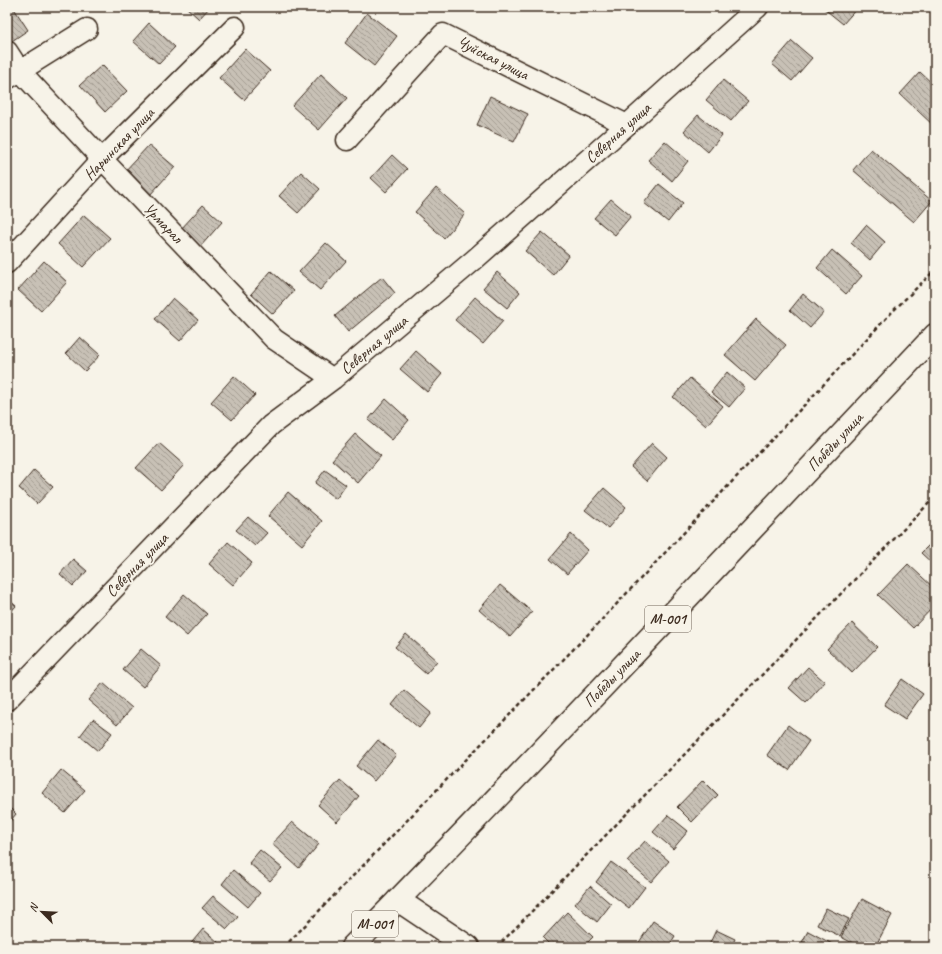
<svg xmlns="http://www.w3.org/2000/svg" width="942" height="954" viewBox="0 0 942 954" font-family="Caveat,sans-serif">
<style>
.building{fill:url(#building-back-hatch);stroke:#3b2a1e}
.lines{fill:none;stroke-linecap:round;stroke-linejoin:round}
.minor-casing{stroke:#3b2a1e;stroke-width:23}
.secondary-casing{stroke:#3b2a1e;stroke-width:25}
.primary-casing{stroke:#3b2a1e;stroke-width:25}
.path{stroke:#3b2a1e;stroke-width:2.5;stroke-dasharray:4 3;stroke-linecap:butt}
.minor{stroke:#f7f3e8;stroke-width:20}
.secondary{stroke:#f7f3e8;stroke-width:22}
.primary{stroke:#f7f3e8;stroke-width:22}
.labels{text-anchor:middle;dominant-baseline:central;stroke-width:4;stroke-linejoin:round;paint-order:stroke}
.shield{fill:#f7f3e8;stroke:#73665b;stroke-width:1}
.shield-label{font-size:15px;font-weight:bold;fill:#3b2a1e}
.street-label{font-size:16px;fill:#3b2a1e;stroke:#f7f3e8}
</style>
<defs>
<pattern id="building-back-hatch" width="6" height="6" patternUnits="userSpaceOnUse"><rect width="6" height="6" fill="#c8c1b6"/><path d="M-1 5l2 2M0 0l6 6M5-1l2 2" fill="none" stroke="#a49d93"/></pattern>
</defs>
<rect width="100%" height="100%" fill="#f7f3e8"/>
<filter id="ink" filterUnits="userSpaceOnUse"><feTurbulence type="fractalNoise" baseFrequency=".025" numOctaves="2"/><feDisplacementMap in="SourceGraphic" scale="8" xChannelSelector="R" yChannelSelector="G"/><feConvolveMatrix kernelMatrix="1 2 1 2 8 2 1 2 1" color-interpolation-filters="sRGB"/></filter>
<g filter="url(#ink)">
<path class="building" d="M 11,7 L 13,7 L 28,30 L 9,43 L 7,40 L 7,10 Z
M 186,7 L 210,7 L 199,19 Z
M 822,7 L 858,7 L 843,24 Z
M 367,13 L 397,36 L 374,66 L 345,43 Z
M 149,23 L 175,47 L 159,64 L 133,41 Z
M 792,41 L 812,58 L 792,81 L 772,64 Z
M 245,49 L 270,71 L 244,100 L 219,78 Z
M 102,65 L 127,91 L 105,112 L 80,85 Z
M 920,72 L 935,86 L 935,127 L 900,94 Z
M 321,74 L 347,98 L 319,130 L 292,106 Z
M 723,80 L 748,101 L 731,121 L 706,100 Z
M 490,96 L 528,114 L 514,142 L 477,125 Z
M 698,115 L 722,135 L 708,152 L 684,131 Z
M 665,141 L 688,161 L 672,181 L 648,160 Z
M 149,145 L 175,167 L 150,195 L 124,172 Z
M 871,149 L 932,201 L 914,222 L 853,170 Z
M 392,155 L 407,169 L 386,192 L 371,178 Z
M 301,172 L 320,189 L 298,213 L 279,196 Z
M 659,184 L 683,203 L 668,222 L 644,203 Z
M 436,188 L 465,214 L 444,238 L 415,212 Z
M 611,199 L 631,216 L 615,235 L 594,218 Z
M 203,205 L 222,222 L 200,247 L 181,229 Z
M 84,215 L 110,238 L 83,267 L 58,244 Z
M 866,225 L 885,242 L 870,260 L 851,243 Z
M 542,232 L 569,255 L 553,275 L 525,251 Z
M 326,243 L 346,261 L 320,290 L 299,272 Z
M 832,250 L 862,276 L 846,294 L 817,268 Z
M 44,261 L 67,282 L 41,311 L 18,290 Z
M 271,271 L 294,291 L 273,314 L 251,294 Z
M 497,272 L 520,292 L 507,308 L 483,288 Z
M 382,277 L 395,293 L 348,332 L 335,316 Z
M 803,294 L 824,312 L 810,328 L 790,310 Z
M 475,297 L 503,321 L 483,344 L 455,320 Z
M 173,298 L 198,320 L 180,341 L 155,319 Z
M 756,319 L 786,345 L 755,381 L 725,355 Z
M 80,337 L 100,355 L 85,371 L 66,353 Z
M 416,351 L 442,374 L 427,392 L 400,369 Z
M 727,372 L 745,388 L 729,407 L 711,392 Z
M 234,376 L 255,395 L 232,420 L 211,402 Z
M 690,378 L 723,406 L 706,426 L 673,397 Z
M 386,399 L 409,420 L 392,440 L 368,420 Z
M 355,434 L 381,456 L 358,483 L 332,460 Z
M 159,443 L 184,465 L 161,490 L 136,468 Z
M 652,443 L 667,457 L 647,481 L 631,467 Z
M 34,470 L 53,487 L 37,504 L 19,488 Z
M 325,470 L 346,485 L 336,499 L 315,483 Z
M 604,488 L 626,507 L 608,528 L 585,510 Z
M 288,492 L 322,521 L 302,545 L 268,516 Z
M 248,517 L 267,533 L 255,546 L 236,530 Z
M 571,534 L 588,550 L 567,574 L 550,559 Z
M 935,539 L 935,566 L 921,553 Z
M 228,542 L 252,563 L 233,585 L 209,564 Z
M 73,559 L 87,571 L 73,586 L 60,574 Z
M 908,564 L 935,589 L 935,605 L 913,628 L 878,595 Z
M 500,585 L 532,612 L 510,637 L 479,610 Z
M 184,594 L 207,614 L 187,636 L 165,617 Z
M 7,598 L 16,606 L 7,616 Z
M 852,623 L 877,647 L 852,673 L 827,649 Z
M 406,634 L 437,661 L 426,674 L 395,647 Z
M 141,649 L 161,666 L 143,687 L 123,670 Z
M 935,658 L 935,669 L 930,666 Z
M 808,667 L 825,682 L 806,703 L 789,688 Z
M 902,679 L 923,694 L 905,719 L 884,705 Z
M 103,683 L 132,708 L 117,725 L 88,700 Z
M 404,690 L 431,713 L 419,728 L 392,705 Z
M 93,719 L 112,733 L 98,751 L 80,736 Z
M 788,725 L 809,741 L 789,770 L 767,755 Z
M 378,740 L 396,755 L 374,781 L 356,766 Z
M 61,770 L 85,790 L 65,813 L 42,793 Z
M 340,780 L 359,796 L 337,822 L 318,805 Z
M 703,780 L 718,795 L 692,822 L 677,807 Z
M 7,805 L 16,814 L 7,825 Z
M 668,815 L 688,831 L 673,849 L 653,832 Z
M 292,822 L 319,844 L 299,868 L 272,844 Z
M 645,841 L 669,861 L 651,882 L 627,861 Z
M 260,850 L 282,868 L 270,881 L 249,863 Z
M 611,862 L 645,887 L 629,908 L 596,882 Z
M 233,870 L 260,893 L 248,907 L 222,884 Z
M 590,886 L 611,904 L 597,922 L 575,904 Z
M 213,896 L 238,917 L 227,929 L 202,908 Z
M 862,899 L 892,915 L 875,947 L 860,947 L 841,937 Z
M 826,908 L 849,919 L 840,936 L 817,925 Z
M 567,912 L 593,937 L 583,947 L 552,947 L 543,938 Z
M 653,921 L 675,936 L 668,947 L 636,947 Z
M 203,929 L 218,942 L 214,947 L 188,947 Z
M 716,930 L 735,939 L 731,947 L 708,947 Z
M 808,931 L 838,947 L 802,947 L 800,946 Z"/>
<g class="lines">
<defs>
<path id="minor" d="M 7,51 L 20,71 L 102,159 L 274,339 L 333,379
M 7,79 L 87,29
M 347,140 L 443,34 L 627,125
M 7,263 L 102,159 L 235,27
M 7,700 L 271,425 L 333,379 L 474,260 L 627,125 L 758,7"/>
<path id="secondary" d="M 398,900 L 468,947"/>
<path id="primary" d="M 352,947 C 549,746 742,540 935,335"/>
</defs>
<use href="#minor" class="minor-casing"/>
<use href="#secondary" class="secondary-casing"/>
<use href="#primary" class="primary-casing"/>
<path class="path" d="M 284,947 L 594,628 L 893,311 L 935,270
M 497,947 L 935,497"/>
<use href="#minor" class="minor"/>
<use href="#secondary" class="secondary"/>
<use href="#primary" class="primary"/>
</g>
</g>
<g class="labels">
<g class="shield">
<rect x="645" y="606" width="46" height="26" rx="3"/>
<rect x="352" y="911" width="46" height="26" rx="3"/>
</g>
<g class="shield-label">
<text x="668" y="619">М-001</text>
<text x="375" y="924">М-001</text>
</g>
<g class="street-label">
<text transform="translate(493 58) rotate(27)">Чуйская улица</text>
<text transform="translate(618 133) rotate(-42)">Северная улица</text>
<text transform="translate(119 144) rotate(-46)">Нарынская улица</text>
<text transform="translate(163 223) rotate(46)">Урмарал</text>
<text transform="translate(374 345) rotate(-40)">Северная улица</text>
<text transform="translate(835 442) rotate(-47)">Победы улица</text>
<text transform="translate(137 565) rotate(-46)">Северная улица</text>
<text transform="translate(612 678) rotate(-46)">Победы улица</text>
</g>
</g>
<rect width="942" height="954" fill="none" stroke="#f7f3e8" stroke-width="24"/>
<rect x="12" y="12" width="918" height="930" fill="none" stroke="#3b2a1e" stroke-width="1.5" filter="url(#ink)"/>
<g transform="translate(42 912) rotate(294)" stroke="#f7f3e8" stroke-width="3" paint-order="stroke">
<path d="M0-3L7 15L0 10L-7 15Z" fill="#3b2a1e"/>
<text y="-6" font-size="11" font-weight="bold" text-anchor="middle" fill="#3b2a1e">N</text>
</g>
</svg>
